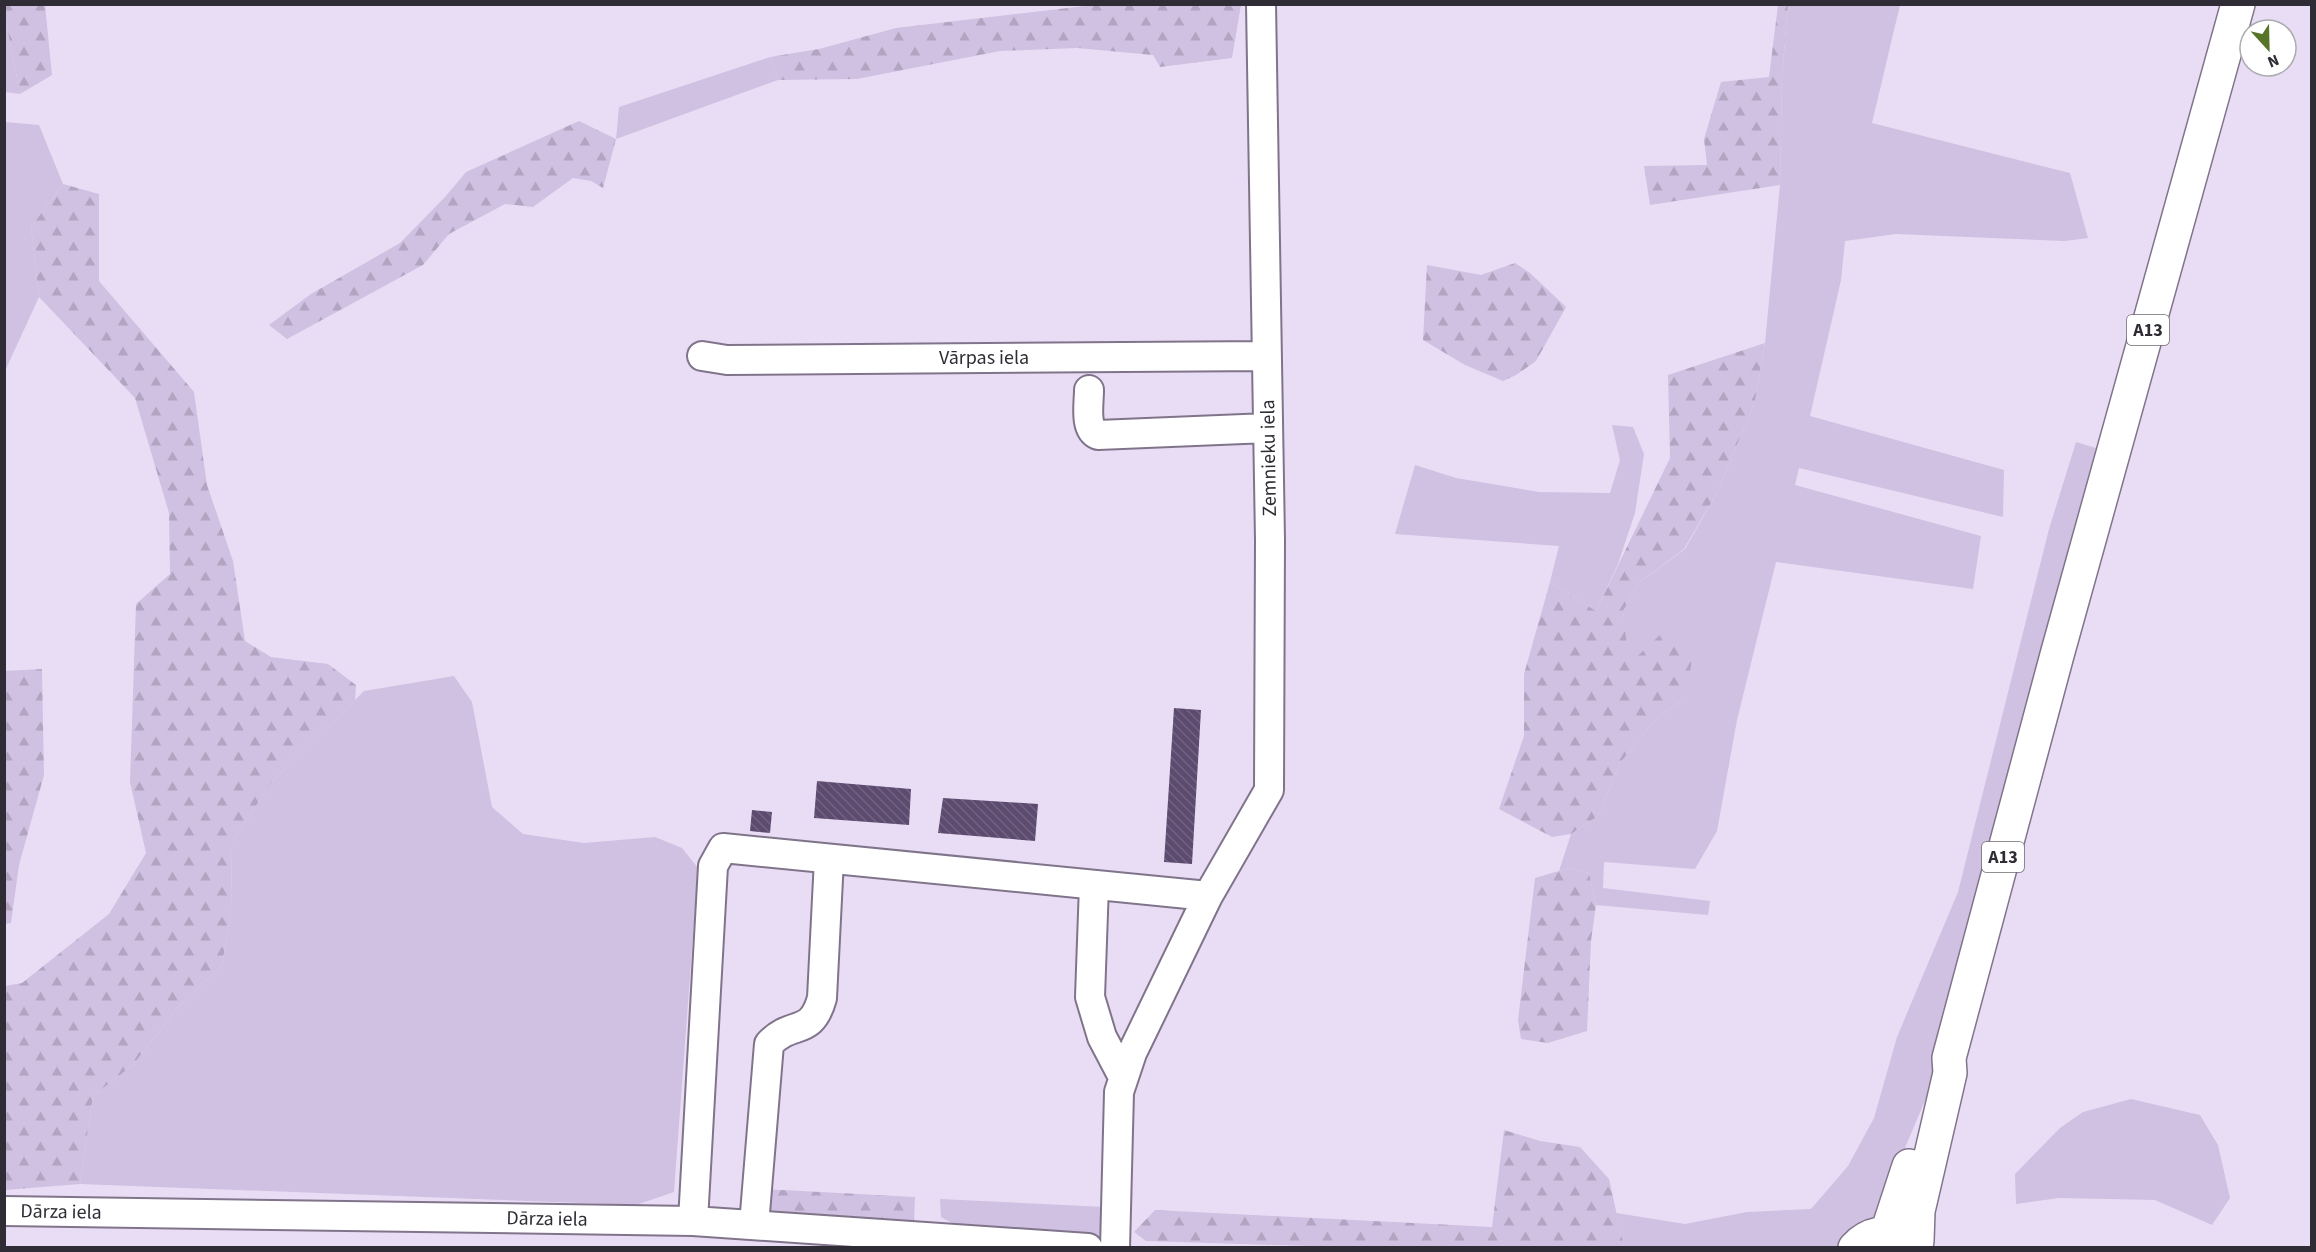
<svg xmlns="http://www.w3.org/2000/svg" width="2316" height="1252" viewBox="0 0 2316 1252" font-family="'Source Sans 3',sans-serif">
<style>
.green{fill:#d0c0e1}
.forest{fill:url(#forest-firs)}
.building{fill:url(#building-back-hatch)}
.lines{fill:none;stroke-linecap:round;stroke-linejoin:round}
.minor-casing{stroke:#80748b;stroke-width:32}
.highway-casing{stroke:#80748b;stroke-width:36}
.minor{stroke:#fff;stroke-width:28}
.highway{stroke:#fff;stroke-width:33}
.labels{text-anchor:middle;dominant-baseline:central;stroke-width:6;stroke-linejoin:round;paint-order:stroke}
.shield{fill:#fff;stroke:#6e6b72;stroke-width:1.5}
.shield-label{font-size:18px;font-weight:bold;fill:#302c35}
.street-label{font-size:20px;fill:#302c35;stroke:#fff}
</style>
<defs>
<pattern id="forest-firs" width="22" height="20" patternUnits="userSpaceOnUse" patternTransform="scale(1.5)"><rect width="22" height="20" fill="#d0c0e1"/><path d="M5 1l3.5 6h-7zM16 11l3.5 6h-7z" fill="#b3a5c2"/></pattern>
<pattern id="building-back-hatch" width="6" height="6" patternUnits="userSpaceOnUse" patternTransform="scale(1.5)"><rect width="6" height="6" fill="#5d4a6f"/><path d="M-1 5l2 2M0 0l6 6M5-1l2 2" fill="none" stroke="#716280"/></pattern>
</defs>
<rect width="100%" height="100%" fill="#e9ddf6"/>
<path class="green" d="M 1788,5 L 1900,5 L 1872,123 L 2070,173 L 2088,238 L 2065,241 L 1896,234 L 1845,241 L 1841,280 L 1810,416 L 2004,470 L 2003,517 L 1799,468 L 1795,485 L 1981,536 L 1973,589 L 1776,562 L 1737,720 L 1717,831 L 1695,869 L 1604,862 L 1603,888 L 1710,901 L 1708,915 L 1596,905 L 1589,873 L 1569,868 L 1559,871 L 1571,834 L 1598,816 L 1620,763 L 1654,721 L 1686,697 L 1628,665 L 1623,611 L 1640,582 L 1685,549 L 1718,491 L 1755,401 L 1765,343 L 1780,185 L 1782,76 Z
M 5,17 L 20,94 L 5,92 Z
M 770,57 L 778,80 L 616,139 L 619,107 Z
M 5,122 L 39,125 L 63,184 L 31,227 L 39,297 L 5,371 Z
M 1612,425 L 1633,427 L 1644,454 L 1635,513 L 1618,564 L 1596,611 L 1550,582 L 1559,546 L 1395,534 L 1415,465 L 1456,478 L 1539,492 L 1610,493 L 1620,460 Z
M 2076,442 L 2096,448 L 2087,503 L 1927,1096 L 1901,1157 L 1883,1214 L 1837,1247 L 1624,1248 L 1616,1213 L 1685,1224 L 1747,1212 L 1811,1209 L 1848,1166 L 1874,1118 L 1897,1037 L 1958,892 L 2049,529 Z
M 454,676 L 472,702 L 492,807 L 523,834 L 584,843 L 655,837 L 682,848 L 698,868 L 674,1192 L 636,1205 L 80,1184 L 93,1096 L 133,1065 L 177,1008 L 222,965 L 231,912 L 232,842 L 271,783 L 364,691 Z
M 2131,1099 L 2200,1115 L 2218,1145 L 2230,1198 L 2212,1225 L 2155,1200 L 2059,1198 L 2016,1204 L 2015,1174 L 2060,1128 L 2083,1112 Z
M 940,1199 L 1106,1207 L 1107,1238 C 1065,1236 974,1239 941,1217 Z"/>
<path class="forest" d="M 1102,4 L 1241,5 L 1232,58 L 1160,67 L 1153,55 L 1077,48 L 1000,51 L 857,79 L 778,80 L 770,57 L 819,49 L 896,28 Z
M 4,5 L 45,5 L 52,75 L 20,94 L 5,17 Z
M 1778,5 L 1788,5 L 1782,76 L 1780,185 L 1650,205 L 1644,166 L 1707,165 L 1704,139 L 1721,82 L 1769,77 Z
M 579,121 L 616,139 L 603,188 L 591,181 L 573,178 L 533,207 L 505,204 L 449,234 L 423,265 L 287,339 L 269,325 L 311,294 L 400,243 L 445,197 L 466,172 Z
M 63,184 L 99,194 L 99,281 L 194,392 L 207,485 L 233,561 L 245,641 L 271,657 L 328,664 L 356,685 L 355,700 L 271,783 L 232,842 L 231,912 L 222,965 L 177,1008 L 133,1065 L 93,1096 L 80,1184 L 5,1190 L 5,986 L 22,983 L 109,914 L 146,853 L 130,782 L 136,604 L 170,574 L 169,513 L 135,398 L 39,297 L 31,227 Z
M 1515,263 L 1530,273 L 1566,307 L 1536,361 L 1516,375 L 1503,381 L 1465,365 L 1423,340 L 1427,265 L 1481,275 Z
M 1765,343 L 1755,401 L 1718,491 L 1684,549 L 1640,582 L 1623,611 L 1629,664 L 1662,633 L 1676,635 L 1693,653 L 1686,697 L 1654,721 L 1620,763 L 1598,816 L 1571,834 L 1552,837 L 1499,809 L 1524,736 L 1524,674 L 1550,582 L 1596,611 L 1670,458 L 1668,375 Z
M 42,669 L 44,775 L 19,865 L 11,923 L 5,924 L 5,671 Z
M 1569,868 L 1589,873 L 1596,905 L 1591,941 L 1587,1031 L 1548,1043 L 1521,1039 L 1518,1020 L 1535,878 Z
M 1504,1130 L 1540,1141 L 1580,1147 L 1609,1179 L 1624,1247 L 1371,1248 L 1146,1241 L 1134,1232 L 1155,1210 L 1492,1227 Z
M 763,1189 L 915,1197 L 914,1221 L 899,1226 L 761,1216 Z"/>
<path class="building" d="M 1174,708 L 1201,710 L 1192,864 L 1164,862 Z
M 817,781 L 911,789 L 909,825 L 814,818 Z
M 943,798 L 1038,804 L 1035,841 L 938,833 Z
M 752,810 L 772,812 L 770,833 L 750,831 Z"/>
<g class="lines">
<defs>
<path id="minor" d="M 702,356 L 727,360 L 1267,356
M 1089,390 C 1089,404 1084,429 1098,435 L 1268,428
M 1094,885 L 1090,997 L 1102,1037 L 1123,1077
M 4,1211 L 693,1221 L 1088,1248
M 693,1221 L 713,866 L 723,848 L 1208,896
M 754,1225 L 769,1044 C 792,1019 811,1038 822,998 L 829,859
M 1115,1248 L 1119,1092 L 1132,1053 L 1208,896 L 1269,790 L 1270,540 L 1261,4"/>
<path id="highway" d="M 1887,1233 L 1909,1166
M 1917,1241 L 1918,1211 L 1950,1073 L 1949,1058 L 2057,655 L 2238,4
M 1855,1248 C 1868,1233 1890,1229 1908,1237"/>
</defs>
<use href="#minor" class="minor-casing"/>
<use href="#highway" class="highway-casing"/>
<use href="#minor" class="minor"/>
<use href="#highway" class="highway"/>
</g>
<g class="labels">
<g class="shield">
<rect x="2127" y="315" width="42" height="30" rx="4.5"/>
<rect x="1982" y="842" width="42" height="30" rx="4.5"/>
</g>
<g class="shield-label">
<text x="2148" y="330">A13</text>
<text x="2003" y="857">A13</text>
</g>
<g class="street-label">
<text x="984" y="358">Vārpas iela</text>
<text transform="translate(1269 458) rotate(-91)">Zemnieku iela</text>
<text transform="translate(61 1212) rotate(1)">Dārza iela</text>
<text transform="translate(547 1219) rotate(1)">Dārza iela</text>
</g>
</g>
<rect width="2316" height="1252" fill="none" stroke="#302c35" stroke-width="12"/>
<g transform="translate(2268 48) rotate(158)"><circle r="28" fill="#ffffff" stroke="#acabae" stroke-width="1.5"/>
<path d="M0-4.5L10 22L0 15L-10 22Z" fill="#587429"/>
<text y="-9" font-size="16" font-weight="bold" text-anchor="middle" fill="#302c35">N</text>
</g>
</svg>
